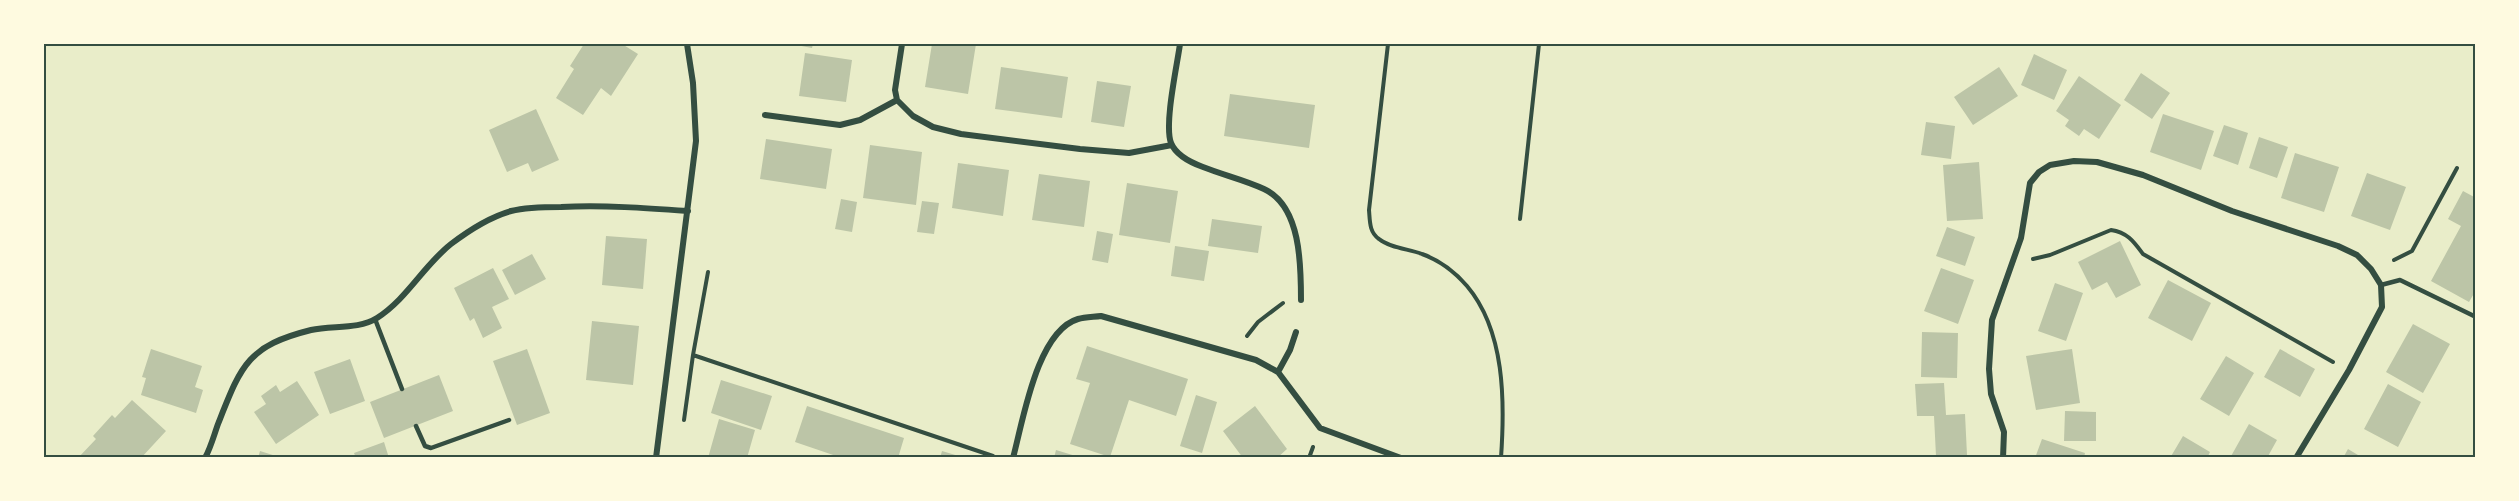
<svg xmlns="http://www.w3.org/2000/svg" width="2519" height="501" viewBox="0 0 2519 501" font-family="Poppins,sans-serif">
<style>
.building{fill:#bcc5a7}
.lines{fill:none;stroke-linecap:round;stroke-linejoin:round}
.path{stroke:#344e41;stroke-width:4}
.service{stroke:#344e41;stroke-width:4.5}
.minor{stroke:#344e41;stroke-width:6}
.neatline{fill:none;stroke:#344e41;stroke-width:2}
</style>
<rect width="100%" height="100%" fill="#e9edc9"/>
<path class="building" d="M 584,44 L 622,44 L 638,54 L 611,96 L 601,88 L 583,115 L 556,98 L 574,69 L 570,66 Z
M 791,44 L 813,44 L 812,48 Z
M 932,44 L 976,44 L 968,94 L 925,87 Z
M 805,53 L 852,60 L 846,102 L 799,96 Z
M 2034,54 L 2067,70 L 2054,100 L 2021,85 Z
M 1001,67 L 1068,77 L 1062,118 L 995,109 Z
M 1999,67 L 2018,96 L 1973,125 L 1954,97 Z
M 2141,73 L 2170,93 L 2152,119 L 2124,100 Z
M 2079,76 L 2121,105 L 2099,139 L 2084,129 L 2079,136 L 2065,126 L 2069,120 L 2056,111 Z
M 1097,81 L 1131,86 L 1124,127 L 1091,122 Z
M 1230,94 L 1315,105 L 1309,148 L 1224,136 Z
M 536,109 L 559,160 L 532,172 L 528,163 L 507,172 L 489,130 Z
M 2163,114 L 2214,131 L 2201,170 L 2150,152 Z
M 1926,122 L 1955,126 L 1951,159 L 1921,155 Z
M 2224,125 L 2248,133 L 2238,165 L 2213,156 Z
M 2259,137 L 2288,147 L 2277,178 L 2249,168 Z
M 766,139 L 832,149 L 826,189 L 760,179 Z
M 870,145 L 922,152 L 916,205 L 863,198 Z
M 2295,153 L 2339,167 L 2324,212 L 2281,198 Z
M 1979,162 L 1983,219 L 1947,221 L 1943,165 Z
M 958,163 L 1009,170 L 1003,216 L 952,208 Z
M 2367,173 L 2406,187 L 2390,230 L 2351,216 Z
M 1039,174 L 1090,181 L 1084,227 L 1032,220 Z
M 1127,183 L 1178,191 L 1170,243 L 1119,235 Z
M 2463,191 L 2476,198 L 2476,290 L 2469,302 L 2431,281 L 2461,226 L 2448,219 Z
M 841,199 L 857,202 L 852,232 L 835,229 Z
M 922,201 L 939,203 L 934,234 L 917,232 Z
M 1212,219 L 1262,226 L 1258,253 L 1208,246 Z
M 1947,227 L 1975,237 L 1965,266 L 1936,256 Z
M 1097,231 L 1113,234 L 1108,263 L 1092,260 Z
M 606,236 L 647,239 L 643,289 L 602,285 Z
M 2120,241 L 2141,285 L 2116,298 L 2107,282 L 2092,290 L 2078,262 Z
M 1175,246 L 1209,251 L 1204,281 L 1171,276 Z
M 532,254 L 546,279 L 515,295 L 502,270 Z
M 493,268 L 509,299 L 492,307 L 502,328 L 483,338 L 474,318 L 470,321 L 454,288 Z
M 1941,268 L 1974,280 L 1958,324 L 1924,311 Z
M 2168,280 L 2211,303 L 2192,341 L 2148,318 Z
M 2055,283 L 2083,293 L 2066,341 L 2038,331 Z
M 592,321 L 639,326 L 633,385 L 586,380 Z
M 2413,324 L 2450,344 L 2423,393 L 2386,372 Z
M 1922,332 L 1958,333 L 1957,378 L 1921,377 Z
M 1087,346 L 1188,379 L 1176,416 L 1129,400 L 1110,457 L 1070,444 L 1090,383 L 1076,379 Z
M 151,349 L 202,366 L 195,387 L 203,390 L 196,413 L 141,395 L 146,378 L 142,377 Z
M 527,349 L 550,413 L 517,425 L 493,361 Z
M 2072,349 L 2080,403 L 2036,410 L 2026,356 Z
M 2280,349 L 2315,369 L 2300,397 L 2264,377 Z
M 2226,356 L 2254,373 L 2229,416 L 2200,399 Z
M 350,359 L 365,401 L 330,414 L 314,372 Z
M 439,375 L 453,411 L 384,438 L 370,402 Z
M 721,380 L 772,396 L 761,430 L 711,413 Z
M 297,381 L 319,415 L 276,444 L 254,412 L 266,404 L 261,396 L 276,385 L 280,392 Z
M 1944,383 L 1946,415 L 1965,414 L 1967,455 L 1936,456 L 1934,416 L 1917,416 L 1915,384 Z
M 2388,384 L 2421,402 L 2398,447 L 2364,429 Z
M 1196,395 L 1217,402 L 1202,453 L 1180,446 Z
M 132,400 L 166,431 L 141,458 L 78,458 L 96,439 L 93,436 L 112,415 L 115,418 Z
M 807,406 L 904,438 L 898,458 L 842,458 L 795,442 Z
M 1255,406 L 1287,449 L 1277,458 L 1243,458 L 1223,431 Z
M 2065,411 L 2096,412 L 2096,441 L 2064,441 Z
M 719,419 L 755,430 L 747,458 L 708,458 Z
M 2249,424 L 2277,440 L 2267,458 L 2230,458 Z
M 2183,436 L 2210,452 L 2207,458 L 2170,458 Z
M 2042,439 L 2085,453 L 2084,458 L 2035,458 Z
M 384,442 L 389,458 L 356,458 L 354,453 Z
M 2348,449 L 2363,458 L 2343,458 Z
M 1056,450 L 1079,457 L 1079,458 L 1054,458 Z
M 260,451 L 279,457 L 279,458 L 258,458 Z
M 942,451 L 962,457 L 962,458 L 940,458 Z"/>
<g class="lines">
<path class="path" d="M 1388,44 L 1369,210 C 1370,221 1369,232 1379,239 C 1390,248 1409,249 1422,254 C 1439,260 1455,272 1467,286 C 1505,331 1505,401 1501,458
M 1520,219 L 1539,44
M 2033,259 L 2050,255 L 2111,230 C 2127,232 2134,242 2143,254 L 2333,362
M 2394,260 L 2412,251 L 2457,168
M 708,272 L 693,355 L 993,456
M 1247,336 L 1258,322 L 1283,303
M 684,420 L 693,355
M 1309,458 L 1313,447"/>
<path class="service" d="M 2381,285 L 2400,280 L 2476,317
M 375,319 L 402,389
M 416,426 L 425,446 L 431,448 L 509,420"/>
<path class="minor" d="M 902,44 L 895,90 L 897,100 L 913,116 L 933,127 L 961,134 L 1080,149 L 1129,153 L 1172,145
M 1180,44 C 1177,66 1164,124 1171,143 C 1176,155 1192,163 1203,167 C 1223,175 1245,180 1264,189 C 1301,206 1301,265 1301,300
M 765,115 L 840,125 L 860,120 L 897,100
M 1296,332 L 1290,350 L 1278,372 L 1320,428 L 1401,458
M 205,458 C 211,447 214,435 218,424 C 241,366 247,346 311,330 C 332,325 358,330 377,318 C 407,299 424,265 451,244 C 468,231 490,217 511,211 C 527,207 545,207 561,207 C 604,205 646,208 688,211
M 656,458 L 696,141 L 693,83 L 687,44
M 1013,458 C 1023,421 1037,331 1078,319 C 1085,317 1094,317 1101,316 L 1256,360 L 1278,372
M 2003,458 L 2004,432 L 1991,394 L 1989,369 L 1992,320 L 2021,238 L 2030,183 L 2039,172 L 2050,165 L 2074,161 L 2097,162 L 2143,175 L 2232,211 L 2338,246 L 2357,255 L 2371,269 L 2381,285 L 2382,307 L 2349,370 L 2296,458"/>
</g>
<rect width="2519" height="501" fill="none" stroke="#fefae0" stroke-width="90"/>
<rect x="45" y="45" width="2429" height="411" class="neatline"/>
</svg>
